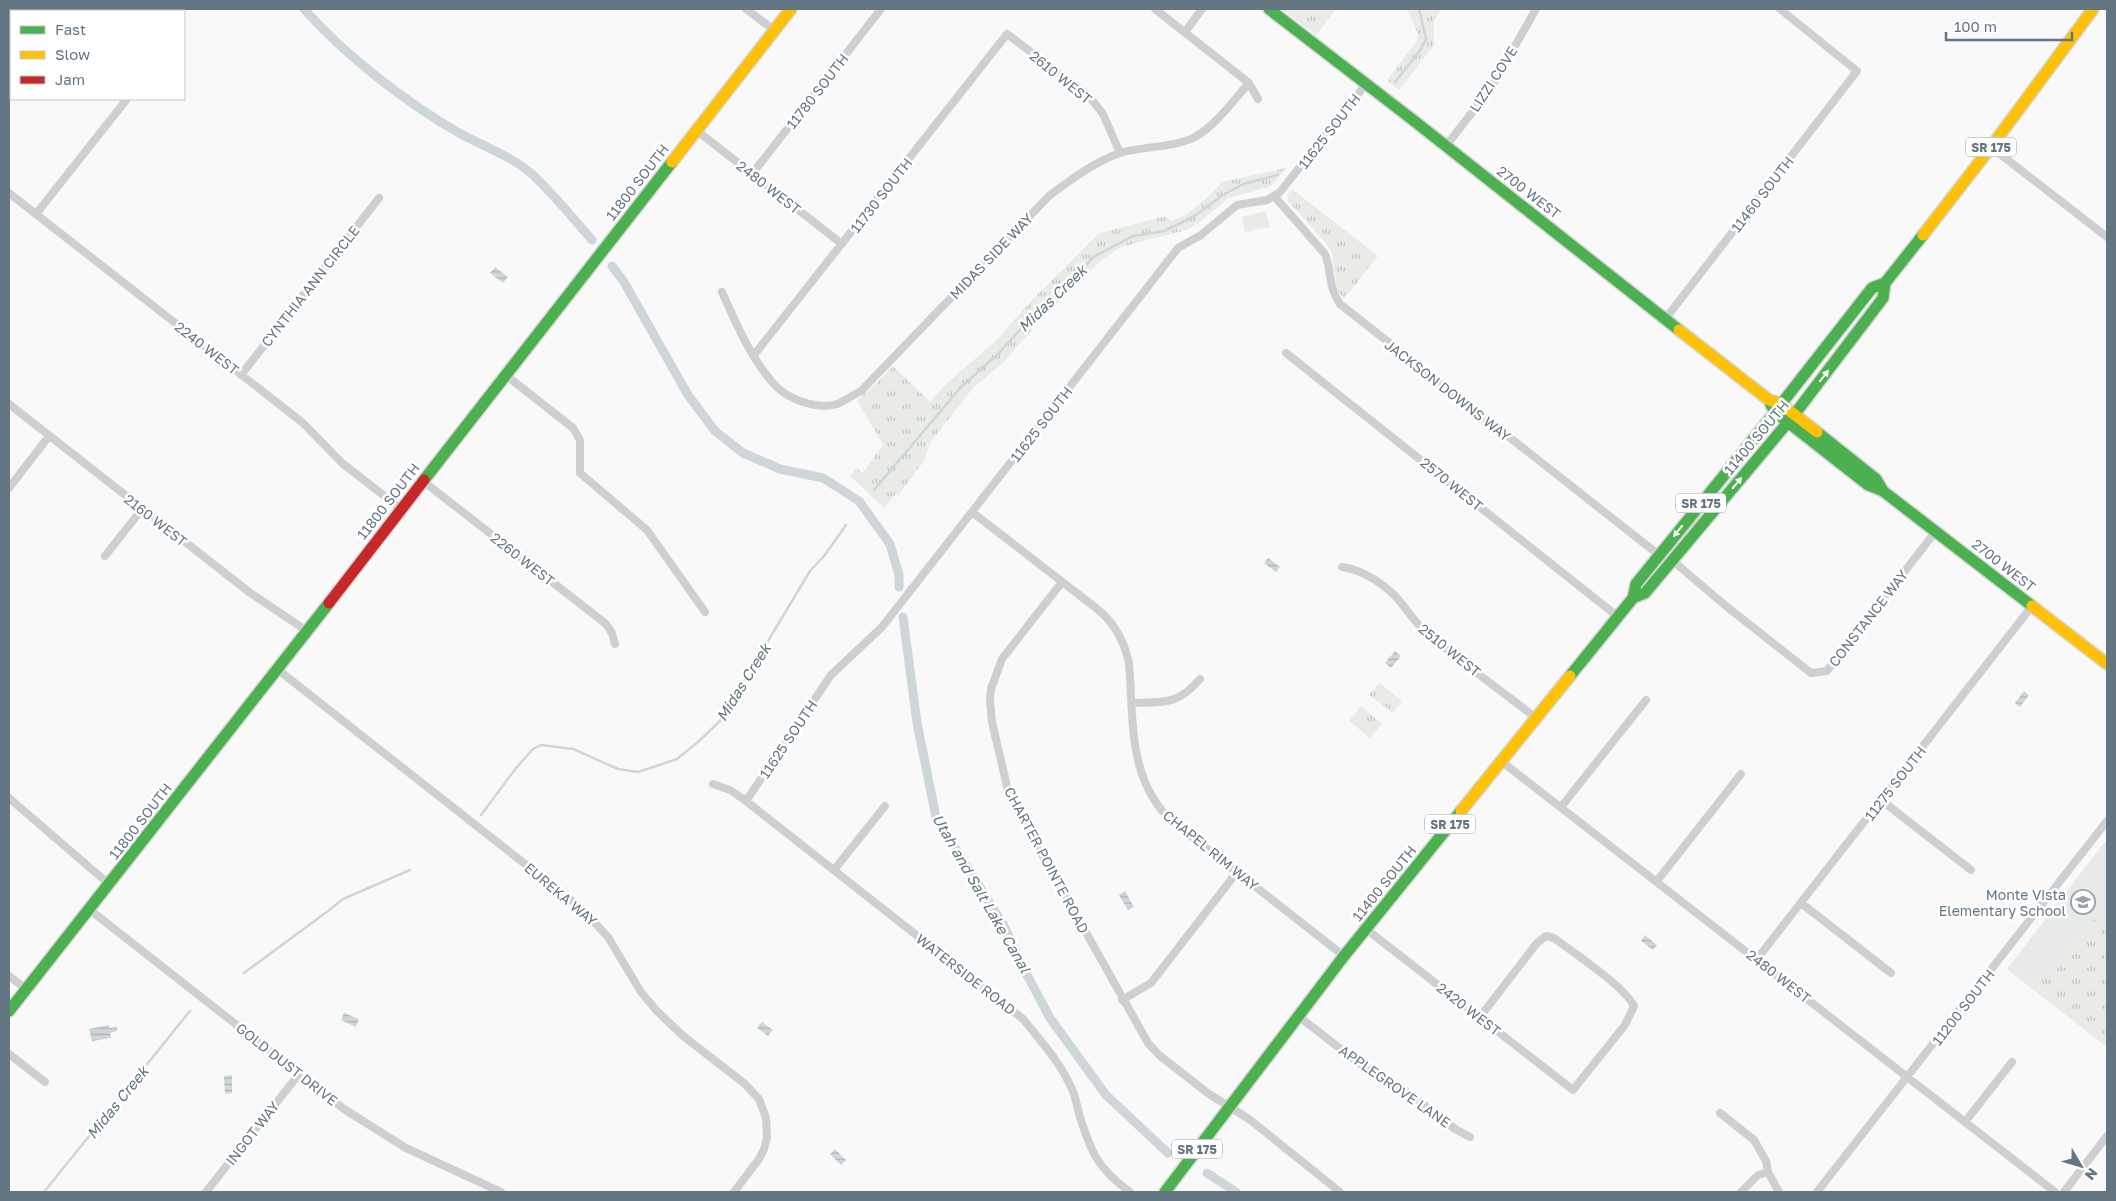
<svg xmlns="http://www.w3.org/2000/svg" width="2116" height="1201" viewBox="0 0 2116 1201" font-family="'Golos Text',sans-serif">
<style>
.built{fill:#e8e9e9}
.grass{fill:url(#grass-tufts)}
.pitch{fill:#e8ebe6}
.water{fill:url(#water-rules)}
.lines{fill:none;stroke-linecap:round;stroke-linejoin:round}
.stream{stroke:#ced6d9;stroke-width:2.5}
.canal{stroke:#ced6d9;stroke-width:9}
.fast-casing{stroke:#d5d6d7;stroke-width:14}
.slow-casing{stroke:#d5d6d7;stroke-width:14}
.jam-casing{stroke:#d5d6d7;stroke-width:14}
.street{stroke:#cecfd0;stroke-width:8}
.fast{stroke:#4caf50;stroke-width:11}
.slow{stroke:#ffc107;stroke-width:11}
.jam{stroke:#c62828;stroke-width:11}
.oneway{fill:#f6fbf6}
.labels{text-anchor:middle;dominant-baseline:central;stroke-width:5;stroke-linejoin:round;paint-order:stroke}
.shield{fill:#fff;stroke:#939fa8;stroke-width:1}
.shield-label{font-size:12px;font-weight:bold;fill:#657683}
.street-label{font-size:14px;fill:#657683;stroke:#fff}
.poi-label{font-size:14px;fill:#657683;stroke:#fff;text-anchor:end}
.water-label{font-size:15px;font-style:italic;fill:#60757c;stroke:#fff}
</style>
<defs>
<pattern id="grass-tufts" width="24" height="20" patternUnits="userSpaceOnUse" patternTransform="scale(1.25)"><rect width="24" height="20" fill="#e8ebe6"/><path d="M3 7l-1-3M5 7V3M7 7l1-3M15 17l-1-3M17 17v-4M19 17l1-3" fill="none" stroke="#c0c3c0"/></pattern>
<pattern id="water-rules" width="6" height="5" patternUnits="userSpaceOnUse" patternTransform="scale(1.25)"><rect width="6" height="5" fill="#ced6d9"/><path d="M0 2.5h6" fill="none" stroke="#abb2b5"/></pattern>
</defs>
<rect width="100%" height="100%" fill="#f9f9f9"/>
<path class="built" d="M 2107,839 L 2107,1047 L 2007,969 Z"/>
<path class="grass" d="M 1282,9 L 1336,9 L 1316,35 Z
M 1409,9 L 1442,9 L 1434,19 L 1434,45 L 1399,90 L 1387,80 L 1417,41 L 1418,34 L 1408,11 Z
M 1286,168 L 1271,186 L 1228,198 L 1199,223 L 1186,230 L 1121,247 L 1103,259 L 1043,317 L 1004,362 L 973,388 L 930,443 L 924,461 L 897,497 L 897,492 L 884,508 L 850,476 L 856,468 L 863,473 L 883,445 L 857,400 L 874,386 L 893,366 L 930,402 L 946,384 L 999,338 L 1029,303 L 1098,234 L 1165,216 L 1171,221 L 1186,215 L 1209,196 L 1222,182 Z
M 1292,189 L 1378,256 L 1344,299 L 1337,290 L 1332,254 L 1325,242 L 1288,201 L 1287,196 Z
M 1379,683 L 1402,701 L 1393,713 L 1369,695 Z
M 1361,706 L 1382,724 L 1370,738 L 1349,721 Z
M 2093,919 L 2096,921 L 2089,931 L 2095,935 L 2102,926 L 2107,930 L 2107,1047 L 2007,969 L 2010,964 C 2025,976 2034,986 2051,973 Z"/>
<path class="pitch" d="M 1266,211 L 1270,227 L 1245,232 L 1242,217 Z"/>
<path class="water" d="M 495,267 L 508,277 L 503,283 L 490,273 Z
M 1268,558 L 1280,567 L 1276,572 L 1264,563 Z
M 1395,651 L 1401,656 L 1391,668 L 1385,663 Z
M 2024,691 L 2029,695 L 2020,707 L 2015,703 Z
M 1125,891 L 1134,907 L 1128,910 L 1119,895 Z
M 1645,935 L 1657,945 L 1653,950 L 1641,941 Z
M 344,1013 L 359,1019 L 356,1027 L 341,1020 Z
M 762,1022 L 773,1030 L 768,1036 L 757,1028 Z
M 109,1025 L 109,1028 L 117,1027 L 117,1031 L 110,1033 L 111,1038 L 92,1041 L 89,1029 Z
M 232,1075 L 232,1093 L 225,1094 L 224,1076 Z
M 835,1149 L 846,1160 L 841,1165 L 830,1154 Z"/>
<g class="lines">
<path class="stream" d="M 1395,82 L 1419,52 L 1426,39 L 1419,9
M 874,490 L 961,387 L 999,353 L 1025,324 L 1095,256 L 1133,236 L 1164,231 L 1193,217 L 1223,195 L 1243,184 L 1278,175
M 481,815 L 516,768 L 533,749 L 541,745 L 573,749 L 618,769 L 638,772 L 677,759 L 698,742 L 720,721 L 810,571 L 824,556 L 846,525
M 244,973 L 328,911 L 343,899 L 410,870
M 44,1192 L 190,1011"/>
<path class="canal" d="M 304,9 C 345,55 406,103 461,134 C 483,146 515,158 533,175 C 554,195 573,218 592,240
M 612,266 L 624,282 L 688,395 L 715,431 L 743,453 L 780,469 L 823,478 L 859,501 L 890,544 L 899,575 L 899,587
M 903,617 L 917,723 L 936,817 L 1004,926 L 1026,973 L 1050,1018 L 1106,1095 L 1168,1153
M 1207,1173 L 1236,1192"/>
<defs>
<path id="fast" d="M 1269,9 L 1413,120 L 1679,330
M 1771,405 L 1775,412 L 1868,485 L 1883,491 L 2032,606
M 1817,432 L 1876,479 L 1883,491
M 424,480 L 672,162
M 1633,598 L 1645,593 L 1794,415 L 1883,298 L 1885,283 L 1923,235
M 1570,676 L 1633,598 L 1636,584 L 1764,426 L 1872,288 L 1885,283
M 9,1011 L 329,603
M 1165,1192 L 1344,956 L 1461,811"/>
<path id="slow" d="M 672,162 L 791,9
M 1923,235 L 1991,147 L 2093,9
M 1679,330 L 1769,400 L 1781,404 L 1817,432
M 2032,606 L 2107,664
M 1461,811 L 1570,676"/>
<path id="jam" d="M 329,603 L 424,480"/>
</defs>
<use href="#fast" class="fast-casing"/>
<use href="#slow" class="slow-casing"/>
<use href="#jam" class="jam-casing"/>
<path class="street" d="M 746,9 L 774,30
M 1155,9 L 1249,83 L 1258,99
M 1185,32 L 1202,9
M 696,130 L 842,244
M 1446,146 L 1491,88 L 1536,9
M 1991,147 L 2107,237
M 752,174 L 881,9
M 9,193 L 303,423 L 342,463 L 401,509
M 1275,197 L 1325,254 C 1332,271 1328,288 1340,304 L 1659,555
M 36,214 L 127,99
M 722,292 C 736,323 750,357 773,383 C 786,399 817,410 837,404 C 845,401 853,395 861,391 L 1050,195 C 1072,179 1094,162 1120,153 C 1142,146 1174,148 1195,137 C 1215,126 1234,100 1249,83
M 1666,318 L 1857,71 L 1780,9
M 1286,353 L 1617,616
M 754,355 L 1007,34 L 1088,95 L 1103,114 L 1120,153
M 241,375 L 379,198
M 507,376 L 573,428 L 580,440 L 580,473 L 647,530 L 705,612
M 9,404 L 249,592 L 307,631
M 423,481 L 606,624 L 612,633 L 615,644
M 9,488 L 49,436
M 972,512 L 1096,608 C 1114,622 1124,640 1129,663 C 1134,721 1127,781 1174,823 L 1344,956
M 105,556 L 142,509
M 1673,561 L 1726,606 L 1811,673 L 1827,671 L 1936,531
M 1342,567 C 1364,570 1388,586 1402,604 C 1410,614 1417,625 1427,633 C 1462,663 1500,690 1536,718
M 1062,582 L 1002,659 L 991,689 L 990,700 L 992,722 L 1009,795 L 1148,1043 L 1159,1055 L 1209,1094 L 1249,1119 L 1340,1192
M 277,669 L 581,908 L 608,937 L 641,992 L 656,1010 L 682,1035 L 745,1084 L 759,1099 L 766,1118 L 767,1138 L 764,1149 L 759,1159 L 734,1192
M 1132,703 C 1164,702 1178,705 1200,679
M 1501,761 L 2055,1192
M 713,784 L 730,790 L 746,801 L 1023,1019 C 1040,1040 1059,1061 1070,1085 C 1075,1094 1077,1105 1079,1114 C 1091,1152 1097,1168 1130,1192
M 9,798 L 110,885
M 1881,800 L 1971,870
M 746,801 L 831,675 L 882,627 L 1178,248 L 1201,235 L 1237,205 L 1267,200 L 1280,192 L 1366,84
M 1561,807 L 1646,700
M 834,870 L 885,806
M 1657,881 L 1741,774
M 1801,903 L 1891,973
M 90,910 L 344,1109 L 406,1148 L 501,1192
M 1366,929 L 1573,1090 L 1625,1025 L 1634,1006 C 1625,987 1573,952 1554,938 L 1546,936 L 1537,943 L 1480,1017
M 1757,959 L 2032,606
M 9,976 L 26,989
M 1122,1000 L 1151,983 L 1237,872
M 1297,1015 L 1378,1078 L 1402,1088 L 1455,1129 L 1470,1137
M 9,1054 L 45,1082
M 1720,1113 L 1754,1140 L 1766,1161 L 1768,1172 L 1779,1192
M 1965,1122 L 2012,1062
M 206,1192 L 299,1074
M 1741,1192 L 1758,1175 L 1768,1172
M 1817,1192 L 2107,821
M 2064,1192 L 2107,1136"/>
<use href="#fast" class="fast"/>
<use href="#slow" class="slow"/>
<use href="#jam" class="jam"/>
</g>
<defs><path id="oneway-solid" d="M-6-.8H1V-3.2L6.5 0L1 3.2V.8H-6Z" transform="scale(1.25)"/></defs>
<g class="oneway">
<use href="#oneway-solid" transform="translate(1824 376) rotate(-52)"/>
<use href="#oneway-solid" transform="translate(1737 483) rotate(-50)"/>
<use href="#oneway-solid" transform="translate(1678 531) rotate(129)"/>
</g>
<defs>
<symbol id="school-ring" viewBox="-11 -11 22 22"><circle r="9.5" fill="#fff" stroke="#99a4ac" stroke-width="1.5"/><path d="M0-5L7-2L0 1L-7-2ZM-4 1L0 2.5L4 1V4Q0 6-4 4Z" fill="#99a4ac"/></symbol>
</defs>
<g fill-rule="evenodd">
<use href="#school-ring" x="2069" y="888" width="28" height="28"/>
</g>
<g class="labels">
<g class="shield">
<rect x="1966" y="137.5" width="50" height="19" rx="4"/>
<rect x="1676" y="493.5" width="50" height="19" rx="4"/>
<rect x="1425" y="814.5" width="50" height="19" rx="4"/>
<rect x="1172" y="1139.5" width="50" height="19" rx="4"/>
</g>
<g class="shield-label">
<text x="1991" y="147">SR 175</text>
<text x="1701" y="503">SR 175</text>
<text x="1450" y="824">SR 175</text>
<text x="1197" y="1149">SR 175</text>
</g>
<g class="street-label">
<text transform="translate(1061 77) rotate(39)">2610 WEST</text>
<text transform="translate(1493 79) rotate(-57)">LIZZI COVE</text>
<text transform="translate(817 91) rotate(-52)">11780 SOUTH</text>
<text transform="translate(1329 131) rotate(-52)">11625 SOUTH</text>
<text transform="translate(637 182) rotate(-52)">11800 SOUTH</text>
<text transform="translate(769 187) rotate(38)">2480 WEST</text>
<text transform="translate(1529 192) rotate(38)">2700 WEST</text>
<text transform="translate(1762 194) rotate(-52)">11460 SOUTH</text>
<text transform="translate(881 195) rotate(-52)">11730 SOUTH</text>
<text transform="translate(991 256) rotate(-46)">MIDAS SIDE WAY</text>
<text transform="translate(310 286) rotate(-52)">CYNTHIA ANN CIRCLE</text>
<text transform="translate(207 348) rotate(38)">2240 WEST</text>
<text transform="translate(1448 390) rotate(38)">JACKSON DOWNS WAY</text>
<text transform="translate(1041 424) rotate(-52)">11625 SOUTH</text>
<text transform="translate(1756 437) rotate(-50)">11400 SOUTH</text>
<text transform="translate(1452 484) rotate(39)">2570 WEST</text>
<text transform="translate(388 501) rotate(-52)">11800 SOUTH</text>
<text transform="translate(156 520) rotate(38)">2160 WEST</text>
<text transform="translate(523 559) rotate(38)">2260 WEST</text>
<text transform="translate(2004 565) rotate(38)">2700 WEST</text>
<text transform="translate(1868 618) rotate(-52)">CONSTANCE WAY</text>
<text transform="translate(1450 650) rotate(39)">2510 WEST</text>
<text transform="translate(788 739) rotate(-56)">11625 SOUTH</text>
<text transform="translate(1895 783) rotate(-52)">11275 SOUTH</text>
<text transform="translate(140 821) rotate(-52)">11800 SOUTH</text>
<text transform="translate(1211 850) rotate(39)">CHAPEL RIM WAY</text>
<text transform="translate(1047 860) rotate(62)">CHARTER POINTE ROAD</text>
<text transform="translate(1384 883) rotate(-51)">11400 SOUTH</text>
<text transform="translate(561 894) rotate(40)">EUREKA WAY</text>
<text transform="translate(966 974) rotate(38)">WATERSIDE ROAD</text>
<text transform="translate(1779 976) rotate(38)">2480 WEST</text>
<text transform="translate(1963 1007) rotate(-52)">11200 SOUTH</text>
<text transform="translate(1469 1009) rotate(38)">2420 WEST</text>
<text transform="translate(287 1064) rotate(38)">GOLD DUST DRIVE</text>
<text transform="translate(1395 1086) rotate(35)">APPLEGROVE LANE</text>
<text transform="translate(252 1133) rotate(-52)">INGOT WAY</text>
</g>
<g class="poi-label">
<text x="2066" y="894">Monte Vista<tspan x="2066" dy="16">Elementary School</tspan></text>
</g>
<g class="water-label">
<text transform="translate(1052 298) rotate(-44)">Midas Creek</text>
<text transform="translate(743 682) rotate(-58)">Midas Creek</text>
<text transform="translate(982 893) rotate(60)">Utah and Salt Lake Canal</text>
<text transform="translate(117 1102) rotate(-51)">Midas Creek</text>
</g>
</g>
<rect width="2116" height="1201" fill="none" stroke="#657683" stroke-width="20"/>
<rect x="10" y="10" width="175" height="90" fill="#ffffff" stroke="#c1c8cd"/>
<rect x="20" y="26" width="25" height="8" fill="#4caf50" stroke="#c1c8cd"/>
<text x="55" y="35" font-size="15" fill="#657683">Fast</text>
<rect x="20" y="51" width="25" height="8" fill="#ffc107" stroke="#c1c8cd"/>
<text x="55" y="60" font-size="15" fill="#657683">Slow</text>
<rect x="20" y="76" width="25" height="8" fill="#c62828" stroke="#c1c8cd"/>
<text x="55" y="85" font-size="15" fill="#657683">Jam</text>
<g transform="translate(2081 1166) rotate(128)" stroke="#ffffff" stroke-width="4" paint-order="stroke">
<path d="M0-4L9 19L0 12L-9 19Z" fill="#657683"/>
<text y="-8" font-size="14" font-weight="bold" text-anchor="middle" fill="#657683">N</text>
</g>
<path d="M1946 32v8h126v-8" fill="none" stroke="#657683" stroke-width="2.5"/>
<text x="1954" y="32" font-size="15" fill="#657683" stroke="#ffffff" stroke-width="4" paint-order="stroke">100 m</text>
</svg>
